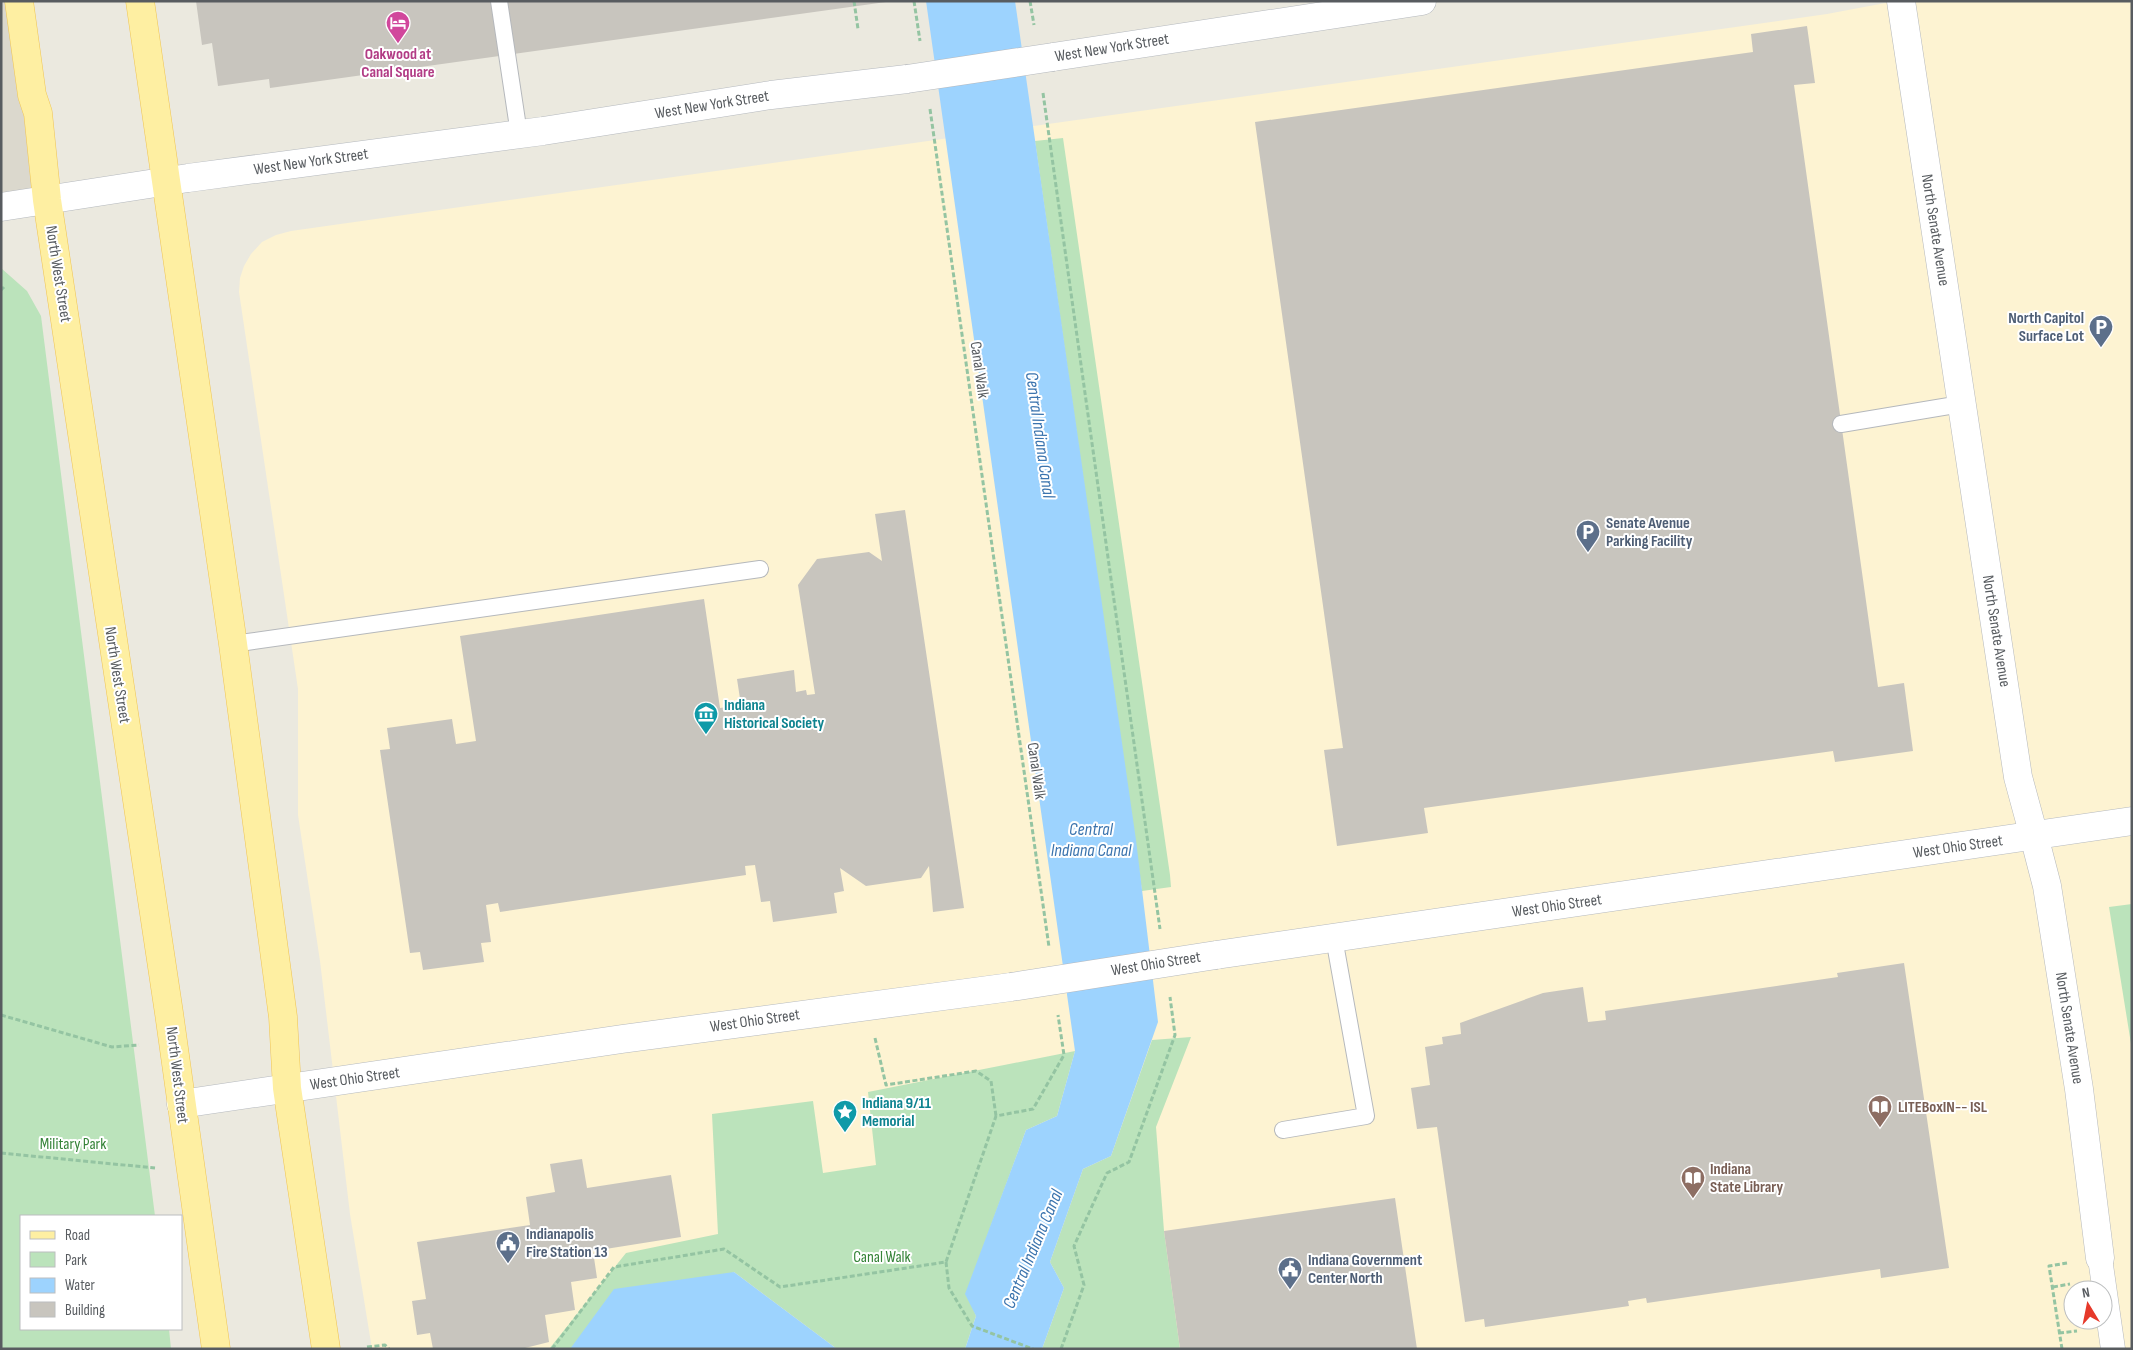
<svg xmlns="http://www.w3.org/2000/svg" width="2133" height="1350" viewBox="0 0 2133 1350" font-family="'Sofia Sans Condensed',sans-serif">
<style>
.commercial{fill:#fdf3d2;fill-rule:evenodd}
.education{fill:#dbd8cd}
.green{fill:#bbe3bb}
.water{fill:#9dd3fe}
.building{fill:#c8c5be}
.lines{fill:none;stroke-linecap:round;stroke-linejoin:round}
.service-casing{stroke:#b5b8bc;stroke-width:18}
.pedestrian-casing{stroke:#b5b8bc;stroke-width:25}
.minor-casing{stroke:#b5b8bc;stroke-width:29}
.tertiary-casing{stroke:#b5b8bc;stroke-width:29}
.secondary-casing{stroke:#b5b9be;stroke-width:29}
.primary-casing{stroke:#efc454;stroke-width:29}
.path{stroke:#94c4a2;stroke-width:3;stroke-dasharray:5 2.5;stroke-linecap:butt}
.service{stroke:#fff;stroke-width:16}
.pedestrian{stroke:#fff;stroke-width:24}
.minor{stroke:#fff;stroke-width:28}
.tertiary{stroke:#fff;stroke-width:28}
.secondary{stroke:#fff;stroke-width:28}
.primary{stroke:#feefa2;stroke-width:28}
.secondary-bridge-casing{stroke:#b5b9be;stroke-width:29;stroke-linecap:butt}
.secondary-bridge{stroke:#fff;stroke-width:28}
.labels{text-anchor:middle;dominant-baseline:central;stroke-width:4;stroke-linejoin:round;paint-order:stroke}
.street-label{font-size:16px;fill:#585c60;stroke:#fff}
.hotel-label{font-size:16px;font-weight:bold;fill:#b23c85;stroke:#fff}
.service-label{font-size:16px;font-weight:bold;fill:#4e5e75;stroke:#fff;text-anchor:start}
.culture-label{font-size:16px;font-weight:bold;fill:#0d838f;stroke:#fff;text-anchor:start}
.education-label{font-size:16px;font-weight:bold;fill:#785e54;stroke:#fff;text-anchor:start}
.park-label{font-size:16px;fill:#358338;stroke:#fff}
.water-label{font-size:18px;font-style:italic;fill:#3b74ae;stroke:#fff}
</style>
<rect width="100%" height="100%" fill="#ebe9df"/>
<path class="commercial" d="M 1896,1 L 2132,1 L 2132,1349 L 372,1349 L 350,1214 L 320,961 L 298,815 L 298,689 L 239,292 L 240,278 L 244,266 L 251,254 L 262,242 L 276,235 L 291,231 L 1827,14 ZM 2073,1290 L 2103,1290 L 2103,1320 L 2073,1320 Z"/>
<path class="education" d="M 1,1 L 21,1 L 47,200 L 1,206 Z"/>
<path class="green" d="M 1063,138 L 1170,875 L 1171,887 L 1142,891 L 1035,141 Z
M 1,268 L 27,291 L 41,316 L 155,1216 L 21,1216 L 21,1329 L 169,1329 L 171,1349 L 1,1349 Z
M 2132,904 L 2132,1050 L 2109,907 Z
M 1191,1037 L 1156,1127 L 1164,1231 L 1180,1349 L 1042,1349 L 1064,1288 L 1050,1262 L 1083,1169 L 1111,1156 L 1152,1040 Z
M 1075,1051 L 1057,1116 L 1026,1130 L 967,1291 L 976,1316 L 965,1349 L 837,1349 L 734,1272 L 571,1349 L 549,1349 L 626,1253 L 718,1234 L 712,1114 L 813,1101 L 823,1173 L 876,1165 L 868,1092 Z"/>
<path class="water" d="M 926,1 L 1015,1 L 1136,840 L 1158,1022 L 1111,1156 L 1083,1169 L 1050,1262 L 1064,1288 L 1042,1349 L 965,1349 L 976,1316 L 965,1294 L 1026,1130 L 1057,1116 L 1075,1051 Z
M 734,1272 L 837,1349 L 570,1349 L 614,1289 Z"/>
<path class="building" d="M 196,1 L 886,1 L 886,2 L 270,88 L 269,79 L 218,86 L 212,43 L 202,45 Z
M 1807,26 L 1815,83 L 1794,85 L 1878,687 L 1904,683 L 1913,751 L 1835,762 L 1833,751 L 1424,808 L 1428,833 L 1337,846 L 1324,750 L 1343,748 L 1255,122 L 1753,52 L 1751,34 Z
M 905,510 L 964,908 L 933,912 L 929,866 L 921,878 L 866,886 L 840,868 L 844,891 L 834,893 L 837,913 L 773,922 L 770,901 L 761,902 L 755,865 L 745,866 L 746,875 L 500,912 L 498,903 L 486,905 L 491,942 L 481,943 L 484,962 L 423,970 L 420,952 L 410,953 L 380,750 L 390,749 L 387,728 L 452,719 L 456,744 L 476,741 L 460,636 L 704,599 L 720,708 L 741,705 L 737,679 L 794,670 L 796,692 L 806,690 L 807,695 L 815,694 L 798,585 L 817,559 L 869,552 L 882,561 L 875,514 Z
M 1904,963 L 1949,1268 L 1881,1278 L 1880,1269 L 1647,1303 L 1646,1298 L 1628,1301 L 1629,1306 L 1485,1327 L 1484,1319 L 1465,1322 L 1437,1127 L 1417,1129 L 1411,1088 L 1430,1085 L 1425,1047 L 1443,1044 L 1442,1037 L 1461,1034 L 1460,1023 L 1543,993 L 1583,987 L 1588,1022 L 1606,1020 L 1605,1011 L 1838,977 L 1837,973 Z
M 582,1159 L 587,1188 L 671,1175 L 681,1237 L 593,1251 L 597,1278 L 571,1282 L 575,1310 L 545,1315 L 549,1342 L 521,1349 L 433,1349 L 430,1333 L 417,1335 L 412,1301 L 426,1299 L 417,1242 L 530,1225 L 526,1197 L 555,1192 L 550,1164 Z
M 1395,1198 L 1417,1349 L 1180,1349 L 1164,1231 Z"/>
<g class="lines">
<defs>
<path id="service" d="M 499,1 L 519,134
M 1841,424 L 1961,404
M 233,644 L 760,569
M 1283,1130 L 1366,1116 L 1334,938"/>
<path id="pedestrian" d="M 2100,1258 L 2113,1349"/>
<path id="minor" d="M 2034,836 L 2047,886 L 2079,1089 L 2100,1258"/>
<path id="tertiary" d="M 1901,1 L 2018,777 L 2034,836"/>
<path id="secondary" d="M 1053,57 L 1422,1
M 1,207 L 188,178 L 543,131 L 771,95 L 907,79
M 1216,955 L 2132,821
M 181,1104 L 622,1039 L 1011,987"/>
<path id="primary" d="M 19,1 L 32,95 L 38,113 L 47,200 L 169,1013 L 216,1349
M 140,1 L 233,644 L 283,1017 L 287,1088 L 326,1349"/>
</defs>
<use href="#service" class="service-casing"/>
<use href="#pedestrian" class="pedestrian-casing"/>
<use href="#minor" class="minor-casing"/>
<use href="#tertiary" class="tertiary-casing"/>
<use href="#secondary" class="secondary-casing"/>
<use href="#primary" class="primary-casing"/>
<path class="path" d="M 854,1 L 858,29
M 914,1 L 920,41
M 1030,1 L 1034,25
M 1043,93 L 1160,929
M 930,109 L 1049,947
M 1,290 L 4,287
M 1,1015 L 112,1047 L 139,1045
M 875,1038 L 886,1085 L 976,1071 L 991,1081 L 996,1116
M 1,1153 L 155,1168
M 946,1262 L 949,1288 L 972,1326 L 1033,1349
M 2053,1287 L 2070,1284
M 2059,1333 L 2077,1331
M 367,1347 L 385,1345 L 389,1349
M 552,1349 L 614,1267 L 724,1249 L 780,1287 L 946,1262 L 996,1116 L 1033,1109 L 1064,1055 L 1058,1015
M 1061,1349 L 1084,1285 L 1074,1246 L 1107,1173 L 1129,1162 L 1175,1035 L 1170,997
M 2062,1349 L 2049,1266 L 2067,1263"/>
<use href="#service" class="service"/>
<use href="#pedestrian" class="pedestrian"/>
<use href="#minor" class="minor"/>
<use href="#tertiary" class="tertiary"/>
<use href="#secondary" class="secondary"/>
<use href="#primary" class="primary"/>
<defs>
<path id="secondary-bridge" d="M 907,79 L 1053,57
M 1011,987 L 1216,955"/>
</defs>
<use href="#secondary-bridge" class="secondary-bridge-casing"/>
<use href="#secondary-bridge" class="secondary-bridge"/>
</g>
<defs>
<symbol id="hotel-pin" viewBox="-11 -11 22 30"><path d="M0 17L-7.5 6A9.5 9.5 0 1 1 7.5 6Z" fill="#d1479c" stroke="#fff"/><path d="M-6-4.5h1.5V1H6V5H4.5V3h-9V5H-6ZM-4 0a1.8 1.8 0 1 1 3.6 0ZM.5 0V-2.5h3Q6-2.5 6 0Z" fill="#fff"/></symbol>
<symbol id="parking-pin" viewBox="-11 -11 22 30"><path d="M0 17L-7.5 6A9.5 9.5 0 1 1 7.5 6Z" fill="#5c6f8a" stroke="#fff"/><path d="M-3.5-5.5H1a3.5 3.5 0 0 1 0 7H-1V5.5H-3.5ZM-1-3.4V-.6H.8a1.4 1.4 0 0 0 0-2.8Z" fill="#fff"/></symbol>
<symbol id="museum-pin" viewBox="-11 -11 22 30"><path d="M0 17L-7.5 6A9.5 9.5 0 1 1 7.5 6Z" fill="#0f9aa8" stroke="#fff"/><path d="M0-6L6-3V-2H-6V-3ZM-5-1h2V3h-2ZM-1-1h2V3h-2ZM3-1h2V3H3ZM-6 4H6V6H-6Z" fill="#fff"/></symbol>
<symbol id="library-pin" viewBox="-11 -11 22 30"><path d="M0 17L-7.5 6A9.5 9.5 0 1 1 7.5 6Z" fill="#8d6e63" stroke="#fff"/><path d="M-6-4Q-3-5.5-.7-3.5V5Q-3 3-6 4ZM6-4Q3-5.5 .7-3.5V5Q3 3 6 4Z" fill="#fff"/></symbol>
<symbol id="sight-pin" viewBox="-11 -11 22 30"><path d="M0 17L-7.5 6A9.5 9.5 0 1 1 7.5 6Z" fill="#0f9aa8" stroke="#fff"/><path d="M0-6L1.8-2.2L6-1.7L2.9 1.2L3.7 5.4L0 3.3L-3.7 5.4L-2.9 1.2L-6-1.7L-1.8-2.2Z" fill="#fff"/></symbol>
<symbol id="civic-pin" viewBox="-11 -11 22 30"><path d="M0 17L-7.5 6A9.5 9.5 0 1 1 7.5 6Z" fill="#5c6f8a" stroke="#fff"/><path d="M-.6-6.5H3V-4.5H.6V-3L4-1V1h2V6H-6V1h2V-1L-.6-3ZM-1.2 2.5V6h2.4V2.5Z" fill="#fff"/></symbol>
</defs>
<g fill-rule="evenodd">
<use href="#hotel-pin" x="384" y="9" width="28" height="38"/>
<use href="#parking-pin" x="2087" y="313" width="28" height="38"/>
<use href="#parking-pin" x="1574" y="518" width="28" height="38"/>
<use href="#museum-pin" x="692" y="700" width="28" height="38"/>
<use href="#library-pin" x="1866" y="1093" width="28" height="38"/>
<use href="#sight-pin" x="831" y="1098" width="28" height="38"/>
<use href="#library-pin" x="1679" y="1164" width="28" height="38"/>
<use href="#civic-pin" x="494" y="1229" width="28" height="38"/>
<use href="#civic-pin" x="1276" y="1255" width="28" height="38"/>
</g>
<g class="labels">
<g class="street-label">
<text transform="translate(1112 48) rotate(-9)">West New York Street</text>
<text transform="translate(712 105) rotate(-9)">West New York Street</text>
<text transform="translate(311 162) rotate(-8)">West New York Street</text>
<text transform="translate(1935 230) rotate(81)">North Senate Avenue</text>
<text transform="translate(58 274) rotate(81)">North West Street</text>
<text transform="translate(979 370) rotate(82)">Canal Walk</text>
<text transform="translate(1996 631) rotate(81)">North Senate Avenue</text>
<text transform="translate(117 675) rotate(81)">North West Street</text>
<text transform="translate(1036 771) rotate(82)">Canal Walk</text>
<text transform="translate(1958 847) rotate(-8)">West Ohio Street</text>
<text transform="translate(1557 906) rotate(-8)">West Ohio Street</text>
<text transform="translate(1156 964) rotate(-9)">West Ohio Street</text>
<text transform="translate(755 1021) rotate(-8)">West Ohio Street</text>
<text transform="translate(2069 1028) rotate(81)">North Senate Avenue</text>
<text transform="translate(177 1075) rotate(83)">North West Street</text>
<text transform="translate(355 1079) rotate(-8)">West Ohio Street</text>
</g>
<g class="hotel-label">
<text x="398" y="54">Oakwood at<tspan x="398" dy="18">Canal Square</tspan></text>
</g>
<g class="service-label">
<text x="2084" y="318" text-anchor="end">North Capitol<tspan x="2084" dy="18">Surface Lot</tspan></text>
<text x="1606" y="523">Senate Avenue<tspan x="1606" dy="18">Parking Facility</tspan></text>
<text x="526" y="1234">Indianapolis<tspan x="526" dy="18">Fire Station 13</tspan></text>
<text x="1308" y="1260">Indiana Government<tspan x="1308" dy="18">Center North</tspan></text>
</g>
<g class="culture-label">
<text x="724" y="705">Indiana<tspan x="724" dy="18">Historical Society</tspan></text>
<text x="862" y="1103">Indiana 9/11<tspan x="862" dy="18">Memorial</tspan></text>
</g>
<g class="education-label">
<text x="1898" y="1107">LITEBoxIN-- ISL</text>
<text x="1710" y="1169">Indiana<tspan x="1710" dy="18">State Library</tspan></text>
</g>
<g class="park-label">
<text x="73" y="1144">Military Park</text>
<text x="882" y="1257">Canal Walk</text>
</g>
<g class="water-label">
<text transform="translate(1040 435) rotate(82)">Central Indiana Canal</text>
<text x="1091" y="829">Central<tspan x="1091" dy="21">Indiana Canal</tspan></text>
<text transform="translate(1033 1249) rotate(-67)">Central Indiana Canal</text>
</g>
</g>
<rect width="2133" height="1350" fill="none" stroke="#585c60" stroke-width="5"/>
<rect x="20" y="1215" width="162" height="115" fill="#ffffff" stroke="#bcbebf"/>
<rect x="30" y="1231" width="25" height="8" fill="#feefa2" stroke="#bcbebf"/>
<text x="65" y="1240" font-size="15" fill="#585c60">Road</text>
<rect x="30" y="1252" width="25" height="15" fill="#bbe3bb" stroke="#bcbebf"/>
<text x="65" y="1265" font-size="15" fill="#585c60">Park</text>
<rect x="30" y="1278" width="25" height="15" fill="#9dd3fe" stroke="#bcbebf"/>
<text x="65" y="1290" font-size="15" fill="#585c60">Water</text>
<rect x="30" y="1302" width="25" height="15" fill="#c8c5be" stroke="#bcbebf"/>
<text x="65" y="1315" font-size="15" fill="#585c60">Building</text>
<g transform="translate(2088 1305) rotate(350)"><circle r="24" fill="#ffffff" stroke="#bcbebf"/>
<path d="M0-4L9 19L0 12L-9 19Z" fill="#e6392a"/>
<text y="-8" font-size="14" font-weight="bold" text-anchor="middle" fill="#585c60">N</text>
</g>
</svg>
